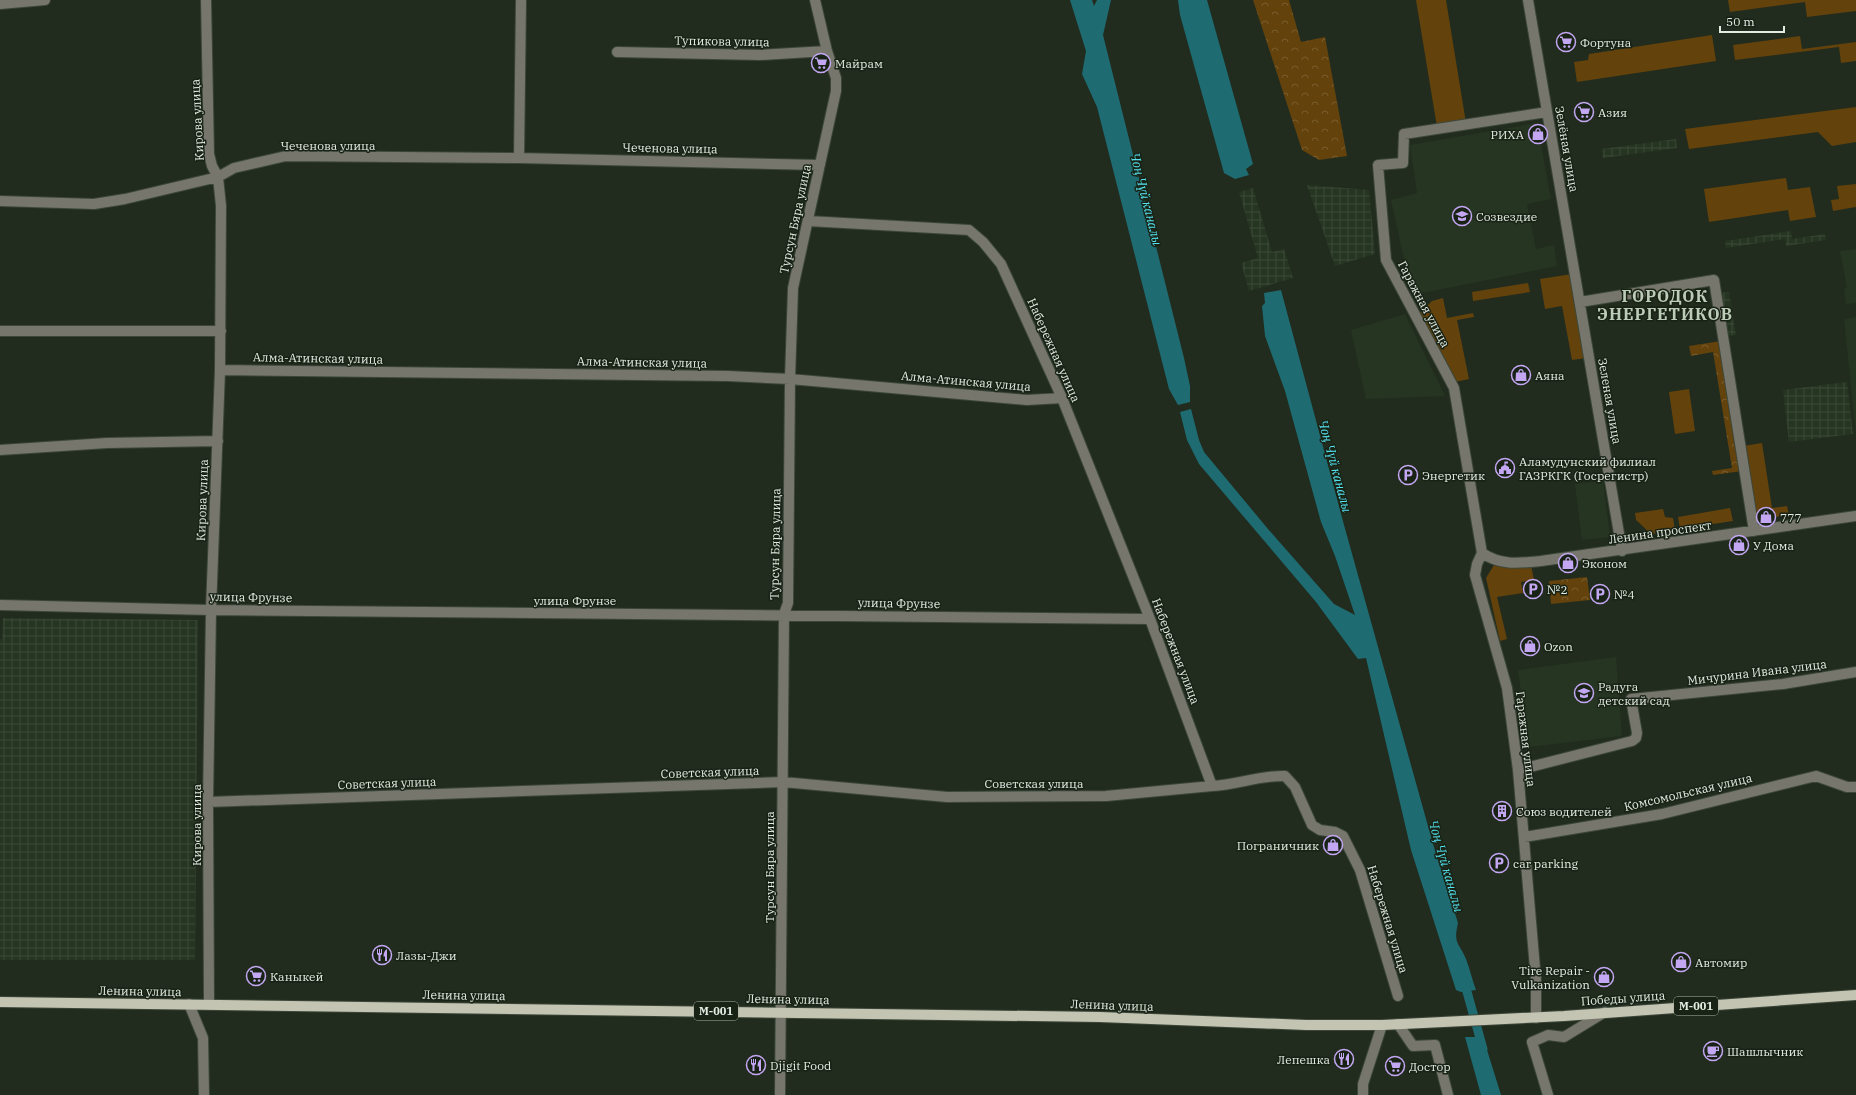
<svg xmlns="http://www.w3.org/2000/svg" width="1856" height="1095" viewBox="0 0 1856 1095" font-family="'IBM Plex Serif',serif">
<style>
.built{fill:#263522}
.industrial{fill:url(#industrial-grid)}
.grass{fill:#63420c}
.forest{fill:url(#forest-crowns)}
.water{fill:#1e6b72}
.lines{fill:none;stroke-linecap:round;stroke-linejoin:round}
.canal{stroke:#1e6b72;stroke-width:9}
.minor-casing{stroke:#3c4739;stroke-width:12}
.major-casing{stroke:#3c4739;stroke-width:12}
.minor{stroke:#76766d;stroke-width:10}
.major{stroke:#c4c4b2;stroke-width:10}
.labels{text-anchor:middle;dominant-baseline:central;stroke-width:3;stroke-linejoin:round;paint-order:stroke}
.shield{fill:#182215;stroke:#a7afa4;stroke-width:1}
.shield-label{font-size:11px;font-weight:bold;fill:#e4ebe2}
.street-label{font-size:12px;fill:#e4ebe2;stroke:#182215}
.poi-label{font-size:12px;fill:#e4ebe2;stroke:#182215;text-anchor:start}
.water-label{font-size:13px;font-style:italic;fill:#54e2f0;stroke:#182215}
.district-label{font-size:16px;font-weight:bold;letter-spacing:1px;fill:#bdcbb9;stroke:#182215}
</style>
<defs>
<pattern id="industrial-grid" width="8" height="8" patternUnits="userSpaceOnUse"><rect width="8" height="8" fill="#263522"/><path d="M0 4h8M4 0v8" fill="none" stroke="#3b4937"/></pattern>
<pattern id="forest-crowns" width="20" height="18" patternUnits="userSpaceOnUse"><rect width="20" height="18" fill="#63420c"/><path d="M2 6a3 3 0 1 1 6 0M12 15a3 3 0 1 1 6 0" fill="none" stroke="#795d2f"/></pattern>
</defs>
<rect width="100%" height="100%" fill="#212c1e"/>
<path class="built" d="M 1537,123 L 1551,199 L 1527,204 L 1536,249 L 1554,245 L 1557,266 L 1412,295 L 1391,200 L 1417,193 L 1410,145 Z
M 1856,249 L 1856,303 L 1846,304 L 1844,289 L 1847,287 L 1840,251 Z
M 1405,314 L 1445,396 L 1366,399 L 1351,330 Z
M 1856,317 L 1856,433 L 1844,319 Z
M 1603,481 L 1610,537 L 1582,540 L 1575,484 Z
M 1616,657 L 1622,736 L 1529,747 L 1518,670 Z"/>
<path class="industrial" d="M 1676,139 L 1677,148 L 1603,158 L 1602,149 Z
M 1307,185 L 1369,190 L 1375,254 L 1335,266 Z
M 1253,188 L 1272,252 L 1284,249 L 1293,278 L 1249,291 L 1241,263 L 1258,258 L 1239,192 Z
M 1791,231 L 1792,239 L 1825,234 L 1826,240 L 1786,246 L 1785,239 L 1726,248 L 1725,241 Z
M 1729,292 L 1736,335 L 1727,336 L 1720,293 Z
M 1847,382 L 1853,434 L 1789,442 L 1783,390 Z
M 3,618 L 198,620 L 195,960 L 0,960 L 0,639 L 2,639 Z"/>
<path class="grass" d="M 1416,0 L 1446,0 L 1466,123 L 1437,127 Z
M 1728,0 L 1856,0 L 1856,11 L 1807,17 L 1805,2 L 1730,12 Z
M 1712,35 L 1716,61 L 1577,82 L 1574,62 L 1588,60 L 1589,54 Z
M 1800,36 L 1802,49 L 1856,42 L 1856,61 L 1841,63 L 1839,47 L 1735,60 L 1733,45 Z
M 1856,107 L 1856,142 L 1832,146 L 1818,132 L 1689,149 L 1685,129 Z
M 1786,178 L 1788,190 L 1810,187 L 1816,217 L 1790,221 L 1788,210 L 1709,222 L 1704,189 Z
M 1856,184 L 1856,207 L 1833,211 L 1831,200 L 1839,199 L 1837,186 Z
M 1572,274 L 1586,358 L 1572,360 L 1562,306 L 1545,309 L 1540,279 Z
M 1528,283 L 1530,292 L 1473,301 L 1472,292 Z
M 1443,298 L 1447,318 L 1473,313 L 1474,317 L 1457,320 L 1469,379 L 1455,382 L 1419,314 L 1432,301 Z
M 1689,389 L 1695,431 L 1675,434 L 1669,392 Z
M 1762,443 L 1772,508 L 1787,506 L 1789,515 L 1754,520 L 1743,446 Z
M 1730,508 L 1733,521 L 1680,529 L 1678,517 Z
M 1663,509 L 1665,517 L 1673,518 L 1675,530 L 1651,534 L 1636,520 L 1635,513 Z
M 1494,565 L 1513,568 L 1531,565 L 1534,580 L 1521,582 L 1523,593 L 1497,597 L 1507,639 L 1500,641 L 1486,578 Z"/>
<path class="forest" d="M 1253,0 L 1289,0 L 1301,42 L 1325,37 L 1347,156 L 1319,160 L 1302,150 Z
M 1721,341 L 1742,471 L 1713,475 L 1712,471 L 1732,468 L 1713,352 L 1691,356 L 1689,346 Z
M 1587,577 L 1590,600 L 1551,604 L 1549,581 Z"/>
<path class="water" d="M 1070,0 L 1092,0 L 1094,6 L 1097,0 L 1111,0 L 1103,35 L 1184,358 L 1190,386 L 1190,402 L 1178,405 L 1169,389 L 1097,107 L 1082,74 L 1086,51 Z
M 1178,0 L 1207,0 L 1253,164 L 1246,169 L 1249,175 L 1235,179 L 1224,173 L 1180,15 Z
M 1281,290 L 1344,525 L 1433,844 L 1458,923 C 1453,945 1459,942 1466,959 C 1470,969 1472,980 1476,990 L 1461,992 L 1456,990 L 1411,850 L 1366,658 L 1358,659 L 1316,602 L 1199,464 L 1187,440 L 1180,412 L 1191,409 L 1199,440 L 1204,452 L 1268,529 L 1334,604 L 1355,615 L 1335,556 L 1321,522 L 1285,391 L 1265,336 L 1262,306 L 1265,303 L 1264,293 Z
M 1465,1037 L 1483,1037 L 1501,1095 L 1481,1095 Z"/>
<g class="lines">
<path class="canal" d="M 1464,981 L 1483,1049"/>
<defs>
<path id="minor" d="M 206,0 L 209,154 L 212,166 L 218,177 L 221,206 L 220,370 L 211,610 L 208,802 L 209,1004
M 1528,0 L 1622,551
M 0,4 L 45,0
M 617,52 L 760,55 L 827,51
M 519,158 L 521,0
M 0,201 L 94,204 L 125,199 L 218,177 L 234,168 L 286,156 L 519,158 L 820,165
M 808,221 L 969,230 L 983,242 L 1001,264 L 1062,398 L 1150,619 L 1212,786 C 1237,785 1261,775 1285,776 L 1295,787 L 1312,825 L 1320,830 L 1335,832 L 1343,836 L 1360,870 L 1398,996
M 1580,302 L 1714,280 L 1754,531
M 0,331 L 221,331
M 220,370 L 728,376 L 790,379 L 1027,400 L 1062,398
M 0,450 L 107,443 L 218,441
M 1482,553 L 1454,388 L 1386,260 L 1378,165 L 1403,163 L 1404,134 L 1547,112
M 0,605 L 211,610 L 1150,619
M 1518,770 L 1632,741 L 1636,738 L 1637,733 L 1631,699 L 1783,684 L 1856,672
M 208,802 L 783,782 L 947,797 L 1106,796 L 1212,786
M 1524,837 L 1662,814 L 1816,776 L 1847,787 L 1856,787
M 189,1004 L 203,1038 L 204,1095
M 1536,1018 L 1536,980 L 1518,770 L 1507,688 L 1475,575 L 1477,564 L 1482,553 C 1501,566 1520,563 1541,561 L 1856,516
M 1398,1024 L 1413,1046 L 1435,1045 L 1448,1095
M 780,1095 L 784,614 L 788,603 L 790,379 L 793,288 L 836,91 L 836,78 L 827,51 L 815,0
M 1363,1095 L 1363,1084 L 1382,1025
M 1548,1095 L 1532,1042 L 1548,1035 L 1564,1037 L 1605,1012"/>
<path id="major" d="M 0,1002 L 1100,1017 L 1306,1025 L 1382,1025 L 1564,1016 L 1856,995"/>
</defs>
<use href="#minor" class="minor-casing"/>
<use href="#major" class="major-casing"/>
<use href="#minor" class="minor"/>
<use href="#major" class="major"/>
</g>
<defs>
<symbol id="supermarket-ring" viewBox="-11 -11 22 22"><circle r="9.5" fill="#182215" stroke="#c3a7f2" stroke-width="1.5"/><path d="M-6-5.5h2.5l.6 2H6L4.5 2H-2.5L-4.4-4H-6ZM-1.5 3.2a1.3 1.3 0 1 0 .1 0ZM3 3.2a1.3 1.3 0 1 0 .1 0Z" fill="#c3a7f2"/></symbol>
<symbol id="shop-ring" viewBox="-11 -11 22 22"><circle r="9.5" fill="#182215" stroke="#c3a7f2" stroke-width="1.5"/><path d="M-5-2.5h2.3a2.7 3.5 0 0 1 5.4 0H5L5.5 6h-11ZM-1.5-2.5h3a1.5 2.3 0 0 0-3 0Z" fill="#c3a7f2"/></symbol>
<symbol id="school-ring" viewBox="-11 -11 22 22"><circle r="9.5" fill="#182215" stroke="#c3a7f2" stroke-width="1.5"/><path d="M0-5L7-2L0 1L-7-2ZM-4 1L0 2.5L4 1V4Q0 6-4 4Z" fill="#c3a7f2"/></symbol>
<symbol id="civic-ring" viewBox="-11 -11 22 22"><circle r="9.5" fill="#182215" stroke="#c3a7f2" stroke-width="1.5"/><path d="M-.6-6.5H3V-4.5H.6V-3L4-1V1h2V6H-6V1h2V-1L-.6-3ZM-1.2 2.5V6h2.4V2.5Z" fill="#c3a7f2"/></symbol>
<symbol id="parking-ring" viewBox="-11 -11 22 22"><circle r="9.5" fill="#182215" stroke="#c3a7f2" stroke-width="1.5"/><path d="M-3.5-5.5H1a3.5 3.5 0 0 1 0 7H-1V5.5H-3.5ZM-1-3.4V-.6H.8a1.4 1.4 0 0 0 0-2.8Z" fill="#c3a7f2"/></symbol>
<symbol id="building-ring" viewBox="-11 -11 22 22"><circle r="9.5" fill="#182215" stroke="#c3a7f2" stroke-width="1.5"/><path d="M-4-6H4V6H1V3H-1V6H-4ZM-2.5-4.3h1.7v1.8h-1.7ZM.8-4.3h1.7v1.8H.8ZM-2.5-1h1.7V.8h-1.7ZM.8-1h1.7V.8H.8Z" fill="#c3a7f2"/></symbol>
<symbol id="restaurant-ring" viewBox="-11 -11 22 22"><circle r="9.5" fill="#182215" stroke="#c3a7f2" stroke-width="1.5"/><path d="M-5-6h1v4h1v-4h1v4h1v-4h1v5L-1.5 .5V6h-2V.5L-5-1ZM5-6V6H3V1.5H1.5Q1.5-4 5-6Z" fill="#c3a7f2"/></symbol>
<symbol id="cafe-ring" viewBox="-11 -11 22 22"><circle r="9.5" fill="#182215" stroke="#c3a7f2" stroke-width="1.5"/><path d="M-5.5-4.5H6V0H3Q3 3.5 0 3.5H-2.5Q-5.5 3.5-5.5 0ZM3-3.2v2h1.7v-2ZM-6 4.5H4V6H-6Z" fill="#c3a7f2"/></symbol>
</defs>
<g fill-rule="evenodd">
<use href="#supermarket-ring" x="1555" y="31" width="22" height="22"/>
<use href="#supermarket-ring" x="810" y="52" width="22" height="22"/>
<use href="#supermarket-ring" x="1573" y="101" width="22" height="22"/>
<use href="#shop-ring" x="1527" y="123" width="22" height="22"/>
<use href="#school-ring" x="1451" y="205" width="22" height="22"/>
<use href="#shop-ring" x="1510" y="364" width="22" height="22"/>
<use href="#civic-ring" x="1494" y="457" width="22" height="22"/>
<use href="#parking-ring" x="1397" y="464" width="22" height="22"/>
<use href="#shop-ring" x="1755" y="506" width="22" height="22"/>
<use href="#shop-ring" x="1728" y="534" width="22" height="22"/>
<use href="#shop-ring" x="1557" y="552" width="22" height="22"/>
<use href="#parking-ring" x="1522" y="578" width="22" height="22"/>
<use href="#parking-ring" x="1589" y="583" width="22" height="22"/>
<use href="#shop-ring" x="1519" y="635" width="22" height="22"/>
<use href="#school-ring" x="1573" y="682" width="22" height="22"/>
<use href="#building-ring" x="1491" y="800" width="22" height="22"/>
<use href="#shop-ring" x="1322" y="834" width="22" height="22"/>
<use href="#parking-ring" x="1488" y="852" width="22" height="22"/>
<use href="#restaurant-ring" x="371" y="944" width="22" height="22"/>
<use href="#shop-ring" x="1670" y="951" width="22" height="22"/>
<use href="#supermarket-ring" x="245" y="965" width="22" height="22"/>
<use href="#shop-ring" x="1593" y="966" width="22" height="22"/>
<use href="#cafe-ring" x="1702" y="1040" width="22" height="22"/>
<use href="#restaurant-ring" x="1333" y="1048" width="22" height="22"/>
<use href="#restaurant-ring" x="745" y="1054" width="22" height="22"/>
<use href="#supermarket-ring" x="1384" y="1055" width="22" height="22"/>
</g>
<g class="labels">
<g class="shield">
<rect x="1674" y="997" width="44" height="18" rx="3"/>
<rect x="694" y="1002" width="44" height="18" rx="3"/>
</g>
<g class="shield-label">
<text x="1696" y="1006">М-001</text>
<text x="716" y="1011">М-001</text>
</g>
<g class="street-label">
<text transform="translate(722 41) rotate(1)">Тупикова улица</text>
<text transform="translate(197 120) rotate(-93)">Кирова улица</text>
<text x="328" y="145">Чеченова улица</text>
<text transform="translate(670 148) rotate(1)">Чеченова улица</text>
<text transform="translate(1567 149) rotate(80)">Зелёная улица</text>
<text transform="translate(795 219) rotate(-78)">Турсун Бяра улица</text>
<text transform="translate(1424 304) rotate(62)">Гаражная улица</text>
<text transform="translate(1054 350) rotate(66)">Набережная улица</text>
<text transform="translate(318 358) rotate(1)">Алма-Атинская улица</text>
<text transform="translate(642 362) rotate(1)">Алма-Атинская улица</text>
<text transform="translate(966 381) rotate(5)">Алма-Атинская улица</text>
<text transform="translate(1610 401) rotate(80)">Зеленая улица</text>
<text transform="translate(202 500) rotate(-88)">Кирова улица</text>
<text transform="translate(1660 532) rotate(-8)">Ленина проспект</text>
<text transform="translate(775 544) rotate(-89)">Турсун Бяра улица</text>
<text transform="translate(251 597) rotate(1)">улица Фрунзе</text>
<text x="575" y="600">улица Фрунзе</text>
<text transform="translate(899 603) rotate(1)">улица Фрунзе</text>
<text transform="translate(1176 651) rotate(69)">Набережная улица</text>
<text transform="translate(1757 672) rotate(-7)">Мичурина Ивана улица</text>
<text transform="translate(1526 739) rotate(83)">Гаражная улица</text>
<text transform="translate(710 772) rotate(-2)">Советская улица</text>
<text transform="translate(387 783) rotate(-2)">Советская улица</text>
<text x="1034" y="783">Советская улица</text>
<text transform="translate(1688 792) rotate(-13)">Комсомольская улица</text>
<text transform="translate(196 825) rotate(-90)">Кирова улица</text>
<text transform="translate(769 867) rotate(-90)">Турсун Бяра улица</text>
<text transform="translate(1388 919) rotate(73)">Набережная улица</text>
<text transform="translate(140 991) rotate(1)">Ленина улица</text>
<text transform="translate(464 995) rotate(1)">Ленина улица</text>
<text transform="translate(1623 998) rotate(-4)">Победы улица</text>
<text transform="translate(788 999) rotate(1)">Ленина улица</text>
<text transform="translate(1112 1005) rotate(2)">Ленина улица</text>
</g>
<g class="poi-label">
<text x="1580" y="42">Фортуна</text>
<text x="835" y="63">Майрам</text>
<text x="1598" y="112">Азия</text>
<text x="1524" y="134" text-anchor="end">РИХА</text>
<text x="1476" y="216">Созвездие</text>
<text x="1535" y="375">Аяна</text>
<text x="1519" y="461">Аламудунский филиал<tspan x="1519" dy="14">ГАЗРКГК (Госрегистр)</tspan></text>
<text x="1422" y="475">Энергетик</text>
<text x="1780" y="517">777</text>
<text x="1753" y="545">У Дома</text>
<text x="1582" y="563">Эконом</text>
<text x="1547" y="589">№2</text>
<text x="1614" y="594">№4</text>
<text x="1544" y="646">Ozon</text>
<text x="1598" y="686">Радуга<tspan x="1598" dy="14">детский сад</tspan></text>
<text x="1516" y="811">Союз водителей</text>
<text x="1319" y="845" text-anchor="end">Пограничник</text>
<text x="1513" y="863">car parking</text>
<text x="396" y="955">Лазы-Джи</text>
<text x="1695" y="962">Автомир</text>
<text x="1590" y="970" text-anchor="end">Tire Repair -<tspan x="1590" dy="14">Vulkanization</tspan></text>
<text x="270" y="976">Каныкей</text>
<text x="1727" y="1051">Шашлычник</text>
<text x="1330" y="1059" text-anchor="end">Лепешка</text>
<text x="770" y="1065">Djigit Food</text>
<text x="1409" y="1066">Достор</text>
</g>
<g class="water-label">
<text transform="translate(1146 199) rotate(76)">Чоң Чүй каналы</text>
<text transform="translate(1335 466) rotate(75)">Чоң Чүй каналы</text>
<text transform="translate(1446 866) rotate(74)">Чоң Чүй каналы</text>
</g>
<g class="district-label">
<text x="1665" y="296">ГОРОДОК<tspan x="1665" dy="18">ЭНЕРГЕТИКОВ</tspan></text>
</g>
</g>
<path d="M1720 26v6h64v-6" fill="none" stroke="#e4ebe2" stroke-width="2"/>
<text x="1726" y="26" font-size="12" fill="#e4ebe2" stroke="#182215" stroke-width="3" paint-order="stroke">50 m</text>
</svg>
